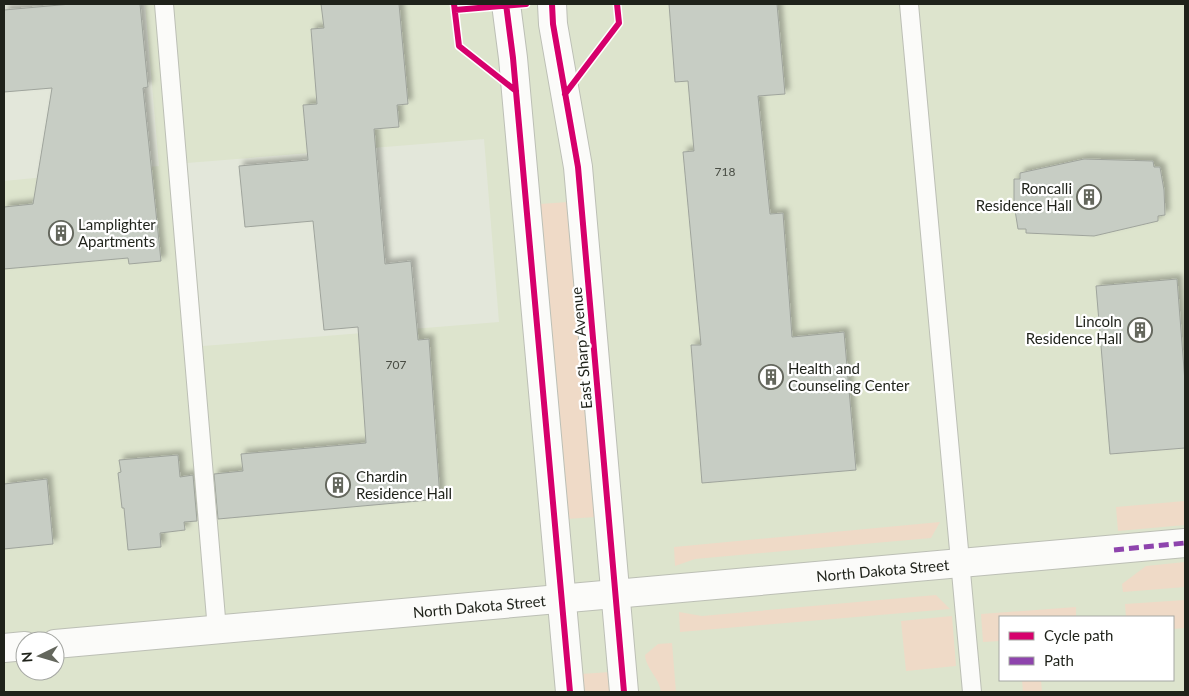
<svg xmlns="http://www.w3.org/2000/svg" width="1189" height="696" viewBox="0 0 1189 696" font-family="Lato,sans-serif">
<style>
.built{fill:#dde4cd;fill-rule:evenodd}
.green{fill:#efdac7}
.building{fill:#c7cdc4;stroke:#9fa49c;filter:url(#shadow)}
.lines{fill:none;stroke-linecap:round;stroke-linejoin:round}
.lane-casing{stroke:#bcbfb5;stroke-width:20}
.street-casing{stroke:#bcbfb5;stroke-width:30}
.secondary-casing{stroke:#bcbfb5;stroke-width:30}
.lane{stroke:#fbfbf9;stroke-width:18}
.street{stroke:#fbfbf9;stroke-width:28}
.secondary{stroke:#fbfbf9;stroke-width:28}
.quiet{stroke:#8e44ad;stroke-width:5;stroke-dasharray:10 5;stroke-linecap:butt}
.cycleway-casing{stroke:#fff;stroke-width:9}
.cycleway{stroke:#d6006c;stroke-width:6}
.labels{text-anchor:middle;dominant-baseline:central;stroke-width:4.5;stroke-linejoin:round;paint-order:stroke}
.number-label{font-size:12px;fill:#494d44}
.poi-label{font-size:15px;fill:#1f221a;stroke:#fff;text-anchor:start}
.street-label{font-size:15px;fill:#1f221a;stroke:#fff}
</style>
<defs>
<filter id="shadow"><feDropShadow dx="4.5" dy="-4.5" stdDeviation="2.5" flood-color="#0004"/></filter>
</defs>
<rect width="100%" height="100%" fill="#e3e7da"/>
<path class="built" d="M 145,4 L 1185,4 L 1185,692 L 4,692 L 4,181 L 159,166 ZM 484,139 L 499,322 L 203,346 L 187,163 ZM 1000,617 L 1173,617 L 1173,680 L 1000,680 ZM 25,641 L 55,641 L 55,671 L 25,671 Z"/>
<path class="green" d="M 568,202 L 595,517 L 567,519 L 540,204 Z
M 1185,501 L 1185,525 L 1118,531 L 1116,507 Z
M 940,522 L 931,538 L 695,559 L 675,566 L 674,547 Z
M 1185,562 L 1185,587 L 1123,592 L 1122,584 L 1146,566 Z
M 936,595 L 950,609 L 680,632 L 679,612 L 702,616 Z
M 1185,600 L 1185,628 L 1173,629 L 1173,617 L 1126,617 L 1125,604 Z
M 1076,607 L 1076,617 L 1000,617 L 1000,641 L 983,642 L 981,614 Z
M 952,616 L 956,666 L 906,671 L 901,621 Z
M 672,643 L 676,692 L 661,692 C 659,677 646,669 645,655 L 658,644 Z
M 610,672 L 612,692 L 583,692 L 581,674 Z
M 1022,680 L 1041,680 L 1042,692 L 1023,692 Z"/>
<path class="building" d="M 71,4 L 140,4 L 148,87 L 143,88 L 161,261 L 129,264 L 128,258 L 4,269 L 4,207 L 33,204 L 52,88 L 4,92 L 4,10 Z
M 321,4 L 399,4 L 408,104 L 397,105 L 399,127 L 374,129 L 385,264 L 411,261 L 418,340 L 429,339 L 440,499 L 218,519 L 214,474 L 243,471 L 241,454 L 366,443 L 358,327 L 324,330 L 313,221 L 245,227 L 239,166 L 308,160 L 303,105 L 317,104 L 311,29 L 324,28 Z
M 669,4 L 777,4 L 785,94 L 758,96 L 770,214 L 783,213 L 792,337 L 844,332 L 856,470 L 702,483 L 691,345 L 701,345 L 683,152 L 694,151 L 688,81 L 675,82 Z
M 1084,159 L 1153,161 L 1154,167 L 1160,167 L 1164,190 L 1165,215 L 1158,216 L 1158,221 L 1094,236 L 1026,233 L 1026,229 L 1018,229 L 1014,204 L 1014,179 L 1020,179 L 1020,173 Z
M 1177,279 L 1185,382 L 1185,448 L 1110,454 L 1096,286 Z
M 178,455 L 180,477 L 193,475 L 197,521 L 184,522 L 185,530 L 160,533 L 161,547 L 128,550 L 124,508 L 122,508 L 118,473 L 121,472 L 119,460 Z
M 47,479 L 53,544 L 4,549 L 4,484 Z"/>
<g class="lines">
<defs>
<path id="lane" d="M 164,4 L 217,630
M 909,4 L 972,692"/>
<g id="street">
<path id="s1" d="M 55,644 L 1185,543"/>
<path d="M 4,648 L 25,646"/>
</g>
<path id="secondary" d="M 506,4 L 513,58 L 570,692
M 552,4 L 553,24 L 578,167 L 624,692"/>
</defs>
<use href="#lane" class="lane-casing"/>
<use href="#street" class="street-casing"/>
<use href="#secondary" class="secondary-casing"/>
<use href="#lane" class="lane"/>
<use href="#street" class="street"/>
<use href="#secondary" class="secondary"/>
<path class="quiet" d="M 1114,550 L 1185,543"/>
<defs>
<path id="cycleway" d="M 454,4 L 459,46 L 516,91
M 506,4 L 513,58 L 570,692
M 552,4 L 553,24 L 578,167 L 624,692
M 455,10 L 526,4
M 565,94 L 619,23 L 617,4"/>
</defs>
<use href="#cycleway" class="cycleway-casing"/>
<use href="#cycleway" class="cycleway"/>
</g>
<defs>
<symbol id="building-ring" viewBox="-11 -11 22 22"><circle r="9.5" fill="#fff" stroke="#64675d" stroke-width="1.5"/><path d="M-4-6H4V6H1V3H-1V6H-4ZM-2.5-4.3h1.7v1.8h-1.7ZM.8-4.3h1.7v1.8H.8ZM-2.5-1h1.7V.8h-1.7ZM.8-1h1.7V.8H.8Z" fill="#64675d"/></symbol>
</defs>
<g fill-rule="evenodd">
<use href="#building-ring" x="1075" y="183" width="28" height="28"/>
<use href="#building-ring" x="47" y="219" width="28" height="28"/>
<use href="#building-ring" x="1126" y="316" width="28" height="28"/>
<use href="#building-ring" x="757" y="363" width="28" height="28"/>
<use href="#building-ring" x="324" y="471" width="28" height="28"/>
</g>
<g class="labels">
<g class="number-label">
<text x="725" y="171">718</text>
<text x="396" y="364">707</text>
</g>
<g class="poi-label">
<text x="1072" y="188" text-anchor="end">Roncalli<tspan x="1072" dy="17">Residence Hall</tspan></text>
<text x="78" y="224">Lamplighter<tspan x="78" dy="17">Apartments</tspan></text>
<text x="1122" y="321" text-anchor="end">Lincoln<tspan x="1122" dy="17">Residence Hall</tspan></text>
<text x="788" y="368">Health and<tspan x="788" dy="17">Counseling Center</tspan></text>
<text x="356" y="476">Chardin<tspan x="356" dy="17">Residence Hall</tspan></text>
</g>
<g class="street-label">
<text transform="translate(581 348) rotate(-95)">East Sharp Avenue</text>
<text stroke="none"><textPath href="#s1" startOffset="831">North Dakota Street</textPath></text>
<text stroke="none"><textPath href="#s1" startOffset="426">North Dakota Street</textPath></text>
</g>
</g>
<rect width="1189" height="696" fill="none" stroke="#1f221a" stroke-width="10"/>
<rect x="999" y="616" width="175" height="65" fill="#ffffff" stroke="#a5a7a3"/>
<rect x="1009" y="632" width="25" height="8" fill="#d6006c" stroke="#a5a7a3"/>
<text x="1044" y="641" font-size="15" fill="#1f221a">Cycle path</text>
<rect x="1009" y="657" width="25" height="8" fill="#8e44ad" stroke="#a5a7a3"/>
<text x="1044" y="666" font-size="15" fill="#1f221a">Path</text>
<g transform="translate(40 656) rotate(265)"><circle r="24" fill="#ffffff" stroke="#a5a7a3"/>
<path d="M0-4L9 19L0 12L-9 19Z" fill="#64675d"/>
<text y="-8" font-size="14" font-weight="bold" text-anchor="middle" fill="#1f221a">N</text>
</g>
</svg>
